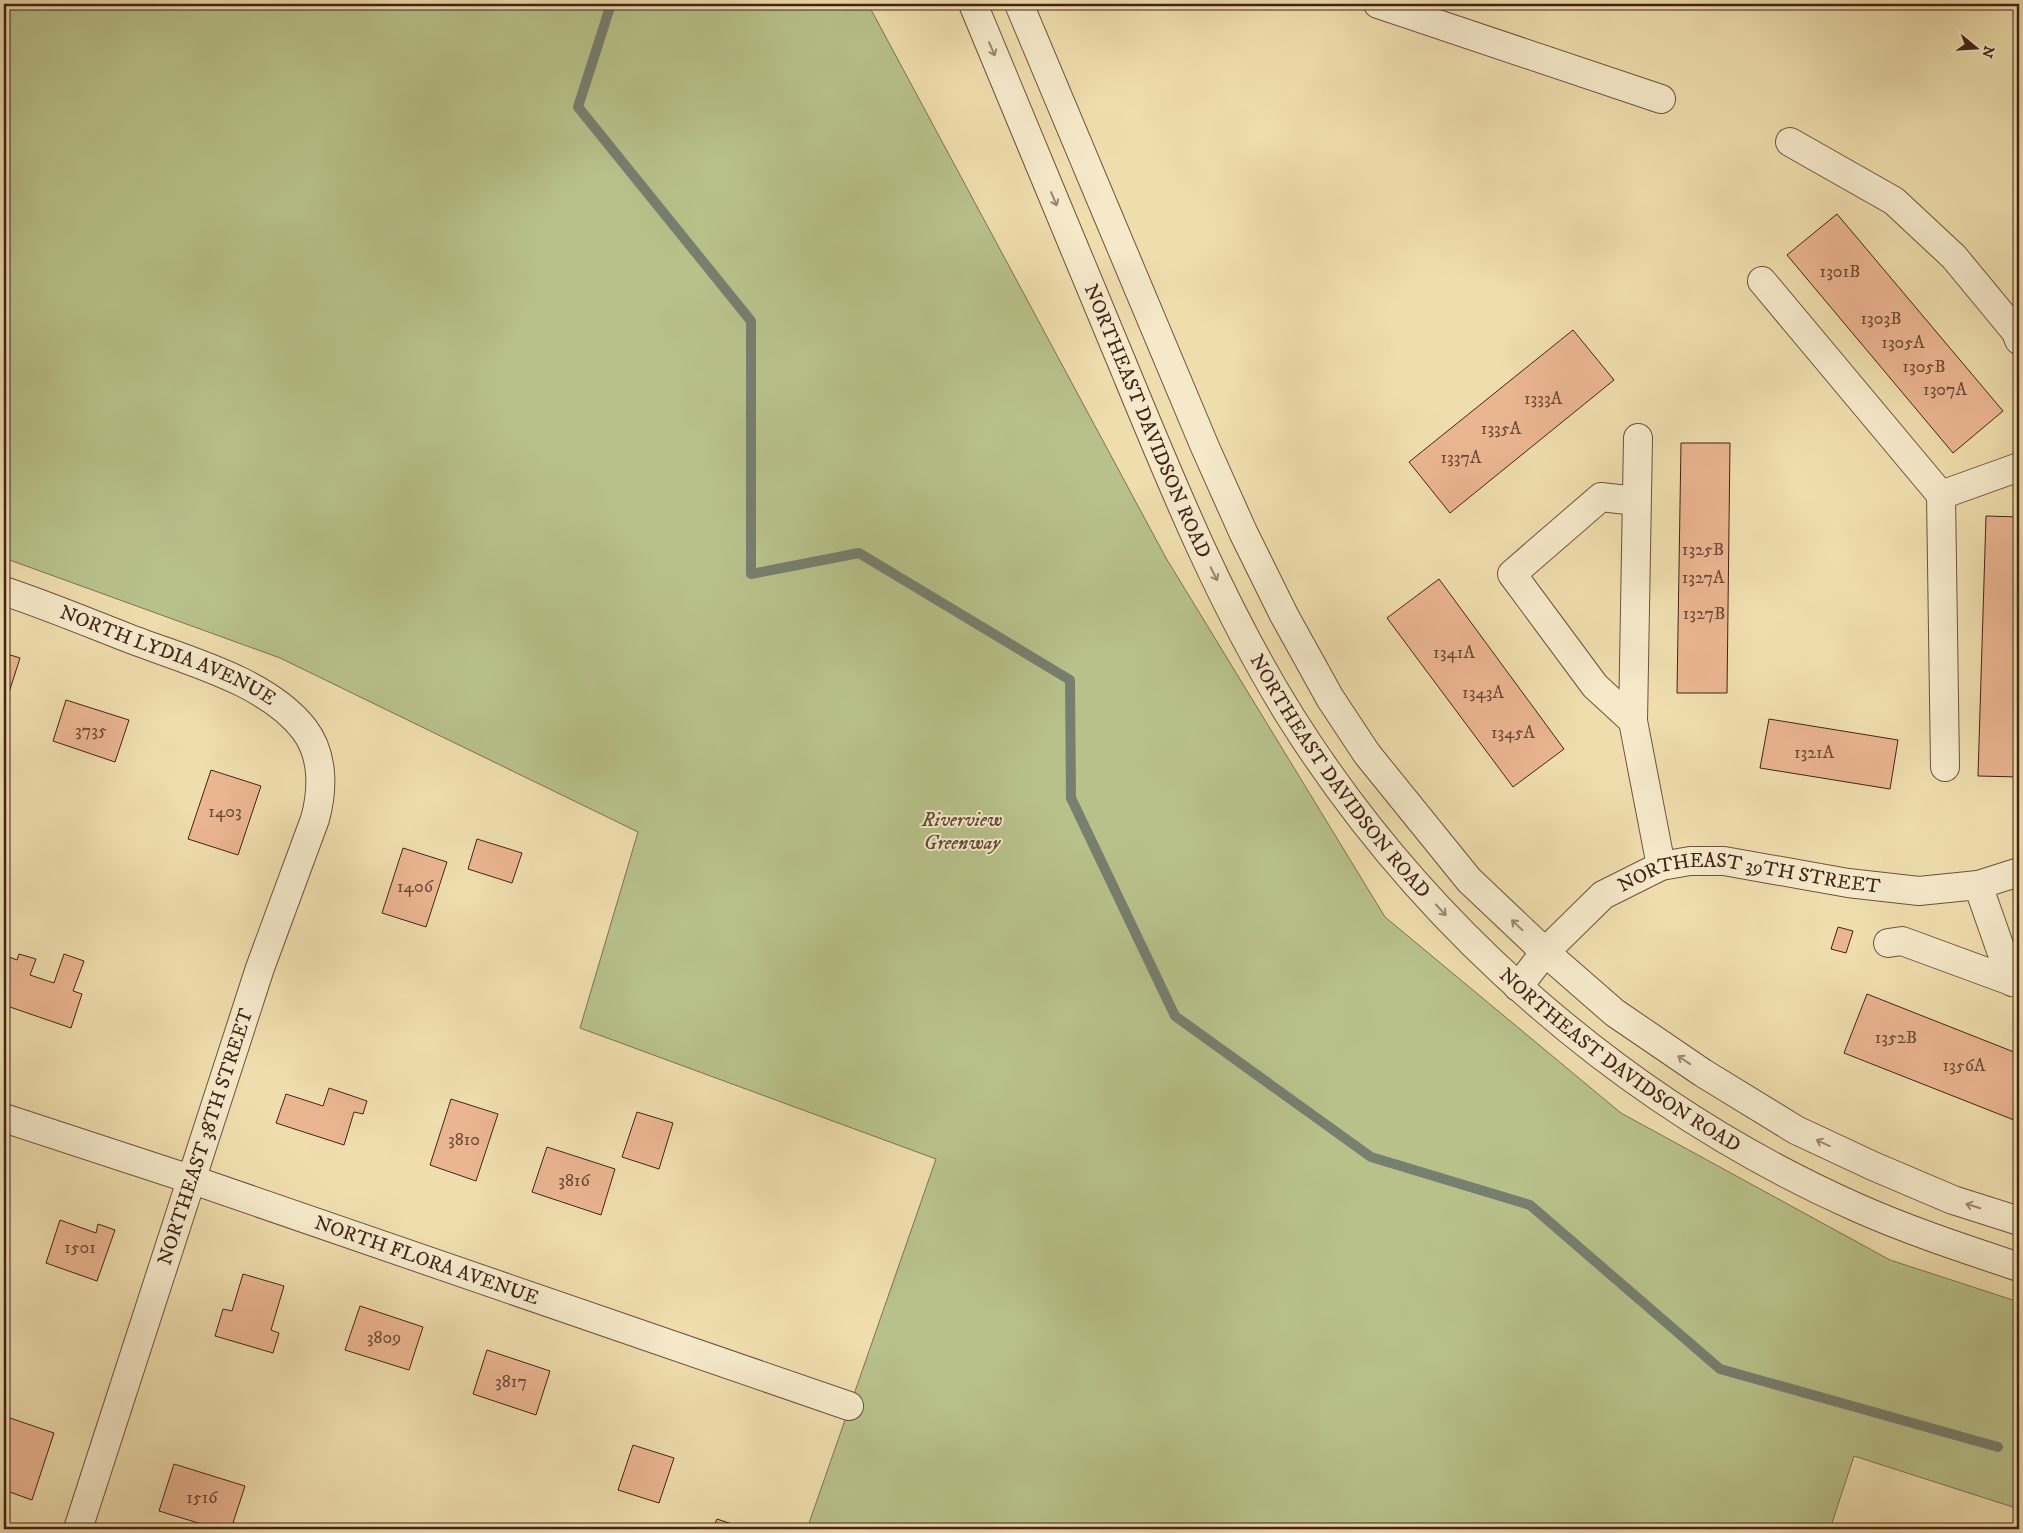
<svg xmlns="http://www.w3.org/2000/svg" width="2023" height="1533" viewBox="0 0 2023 1533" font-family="'IM FELL DW Pica',serif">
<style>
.green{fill:#b8c18a;stroke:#7d7250}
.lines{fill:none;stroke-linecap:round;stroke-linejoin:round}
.stream{stroke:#777f6f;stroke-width:10}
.building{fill:#eab591;stroke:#422317}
.minor-casing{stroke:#6d523c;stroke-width:30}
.minor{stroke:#f5e9ca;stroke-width:28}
.oneway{stroke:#9c8670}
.labels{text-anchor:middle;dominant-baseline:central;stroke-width:4;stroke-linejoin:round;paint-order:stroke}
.number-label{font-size:18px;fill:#6c4836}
.street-label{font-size:20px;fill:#422317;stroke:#f5e9ca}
.park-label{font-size:20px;font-style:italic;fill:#604a34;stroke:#f5e9ca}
</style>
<rect width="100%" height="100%" fill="#efddad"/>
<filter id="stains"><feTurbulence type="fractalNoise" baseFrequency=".004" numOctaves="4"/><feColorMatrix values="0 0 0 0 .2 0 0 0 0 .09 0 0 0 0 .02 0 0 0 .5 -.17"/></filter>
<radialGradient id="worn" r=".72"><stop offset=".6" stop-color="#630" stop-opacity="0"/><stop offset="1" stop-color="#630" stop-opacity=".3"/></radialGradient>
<path class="green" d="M 4,4 L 868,4 L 1166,558 L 1385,917 L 1621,1113 L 1890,1260 L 2019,1302 L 2019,1509 L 1854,1456 L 1830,1529 L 807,1529 L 936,1159 L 580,1028 L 638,832 L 280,658 L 4,558 Z"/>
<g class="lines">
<path class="stream" d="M 611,4 L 578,107 L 751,321 L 751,574 L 859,553 L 1070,680 L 1071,798 L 1175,1016 L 1371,1157 L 1530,1205 L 1720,1369 L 1998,1447"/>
</g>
<path class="building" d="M 1837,214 L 2003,411 L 1953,453 L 1787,255 Z
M 1573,330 L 1614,380 L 1450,513 L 1409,462 Z
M 1681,443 L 1730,443 L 1727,693 L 1677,693 Z
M 1986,516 L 2019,517 L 2019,777 L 1978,776 Z
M 1439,579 L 1564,749 L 1513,787 L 1387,618 Z
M 4,653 L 20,658 L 5,705 L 4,705 Z
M 66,700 L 129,720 L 115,762 L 53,741 Z
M 1769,719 L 1898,740 L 1890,789 L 1760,768 Z
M 211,770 L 261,786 L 238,855 L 188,839 Z
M 477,839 L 522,853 L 512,883 L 468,869 Z
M 403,848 L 447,862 L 426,927 L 382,913 Z
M 1838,927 L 1853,931 L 1846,953 L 1831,949 Z
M 19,954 L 36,959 L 30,975 L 54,983 L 64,954 L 84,961 L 73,991 L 82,994 L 71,1028 L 4,1005 L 4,955 L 17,960 Z
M 1867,994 L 2019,1054 L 2019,1122 L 1844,1053 Z
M 329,1088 L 367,1101 L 363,1114 L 354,1112 L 344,1145 L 276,1123 L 286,1094 L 323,1106 Z
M 451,1099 L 498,1114 L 476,1181 L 430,1165 Z
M 637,1112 L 673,1123 L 659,1169 L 622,1157 Z
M 547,1147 L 615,1169 L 601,1215 L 532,1192 Z
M 60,1220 L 96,1233 L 98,1224 L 115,1230 L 97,1281 L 46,1263 Z
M 243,1274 L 284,1286 L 271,1330 L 279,1333 L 273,1353 L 215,1336 L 223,1309 L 232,1311 Z
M 360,1306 L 423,1327 L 409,1370 L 345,1350 Z
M 487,1350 L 550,1371 L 536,1415 L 473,1394 Z
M 4,1416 L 54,1433 L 32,1500 L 4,1490 Z
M 633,1445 L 674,1458 L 659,1503 L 618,1490 Z
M 174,1464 L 245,1486 L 231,1529 L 218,1529 L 159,1511 Z
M 717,1519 L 747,1529 L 713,1529 Z"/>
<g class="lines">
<defs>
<g id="minor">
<path id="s1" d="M 973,4 C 1024,126 1074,248 1125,370 C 1174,489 1223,609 1292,719 C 1426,931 1628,1106 1858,1208 C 1910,1231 1965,1249 2019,1267"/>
<path d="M 1019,4 L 1205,447 L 1243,532 L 1284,615 L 1330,698 L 1367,754 L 1469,880 L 1545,952 L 1615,1013 L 1703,1073 L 1796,1130 L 1873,1166 L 1953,1200 L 2019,1221"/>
<path d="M 1378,4 L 1661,99"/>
<path d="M 1790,142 L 1894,201 L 1954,257 L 2016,332 L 2019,340"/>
<path d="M 1762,281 L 1941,495 L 1945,767"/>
<path d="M 1638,438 L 1633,721 L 1661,866"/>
<path d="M 1941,495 L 2019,467"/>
<path id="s2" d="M 4,591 C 46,605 87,622 128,638 C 184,660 266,680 304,729 C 324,755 323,790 315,819 L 260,968 L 78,1529"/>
<path d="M 1633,721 L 1595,686 L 1512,574 L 1601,497 L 1636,501"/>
<path d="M 1978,885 L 2012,982"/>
<path d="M 1888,943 L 1902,941 L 2019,984"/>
<path id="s3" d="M 1518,987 L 1545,952 L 1603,895 L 1661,866 L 1690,861 L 1724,861 L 1848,883 L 1919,891 L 1978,885 L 2019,872"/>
<path id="s4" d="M 4,1118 L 193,1180 L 849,1406"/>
</g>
</defs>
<use href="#minor" class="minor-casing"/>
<use href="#minor" class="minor"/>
</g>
<defs><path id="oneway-shaft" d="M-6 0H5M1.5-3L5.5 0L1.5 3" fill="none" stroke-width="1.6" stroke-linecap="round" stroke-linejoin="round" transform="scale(1.25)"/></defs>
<g class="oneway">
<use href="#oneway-shaft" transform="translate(992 49) rotate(67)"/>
<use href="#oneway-shaft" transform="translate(1054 199) rotate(67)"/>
<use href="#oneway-shaft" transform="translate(1214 574) rotate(63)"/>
<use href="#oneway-shaft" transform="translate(1441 910) rotate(47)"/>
<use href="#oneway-shaft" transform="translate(1517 925) rotate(-137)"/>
<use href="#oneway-shaft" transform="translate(1684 1060) rotate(-146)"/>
<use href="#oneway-shaft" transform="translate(1823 1143) rotate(-155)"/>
<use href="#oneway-shaft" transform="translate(1973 1206) rotate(-162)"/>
</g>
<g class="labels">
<g class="number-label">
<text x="1840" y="272">1301B</text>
<text x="1881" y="319">1303B</text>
<text x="1903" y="343">1305A</text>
<text x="1924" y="367">1305B</text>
<text x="1945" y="390">1307A</text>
<text x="1543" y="399">1333A</text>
<text x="1501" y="429">1335A</text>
<text x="1461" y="458">1337A</text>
<text x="1703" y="550">1325B</text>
<text x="1703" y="578">1327A</text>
<text x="1704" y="614">1327B</text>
<text x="1454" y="653">1341A</text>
<text x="1483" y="693">1343A</text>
<text x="91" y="731">3735</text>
<text x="1513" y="733">1345A</text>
<text x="1814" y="753">1321A</text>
<text x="225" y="812">1403</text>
<text x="415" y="887">1406</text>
<text x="1896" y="1038">1352B</text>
<text x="1964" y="1066">1356A</text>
<text x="464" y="1140">3810</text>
<text x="574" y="1181">3816</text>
<text x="80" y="1248">1501</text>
<text x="384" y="1338">3809</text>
<text x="511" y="1382">3817</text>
<text x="202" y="1498">1516</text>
</g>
<g class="street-label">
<text stroke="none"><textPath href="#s1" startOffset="452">NORTHEAST DAVIDSON ROAD</textPath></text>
<text stroke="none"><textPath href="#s2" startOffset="176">NORTH LYDIA AVENUE</textPath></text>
<text stroke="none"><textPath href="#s1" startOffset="858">NORTHEAST DAVIDSON ROAD</textPath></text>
<text stroke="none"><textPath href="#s3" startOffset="278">NORTHEAST 39TH STREET</textPath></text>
<text stroke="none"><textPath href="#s1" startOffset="1261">NORTHEAST DAVIDSON ROAD</textPath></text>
<text transform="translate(206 1137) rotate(-72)">NORTHEAST 38TH STREET</text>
<text stroke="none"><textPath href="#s4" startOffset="446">NORTH FLORA AVENUE</textPath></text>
</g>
<g class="park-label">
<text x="962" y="820">Riverview<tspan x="962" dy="23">Greenway</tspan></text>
</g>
</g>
<rect width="2023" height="1533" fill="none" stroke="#efddad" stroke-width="20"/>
<rect x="5" y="5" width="2013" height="1523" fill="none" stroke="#422317" stroke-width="2.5"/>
<rect x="10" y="10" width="2003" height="1513" fill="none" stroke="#422317"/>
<g transform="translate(1976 48) rotate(108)" stroke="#f5e9ca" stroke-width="4" paint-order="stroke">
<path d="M0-4L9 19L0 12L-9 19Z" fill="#422317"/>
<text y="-8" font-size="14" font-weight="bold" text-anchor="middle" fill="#422317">N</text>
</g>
<rect width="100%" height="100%" filter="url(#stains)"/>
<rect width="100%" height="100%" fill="url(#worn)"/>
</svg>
